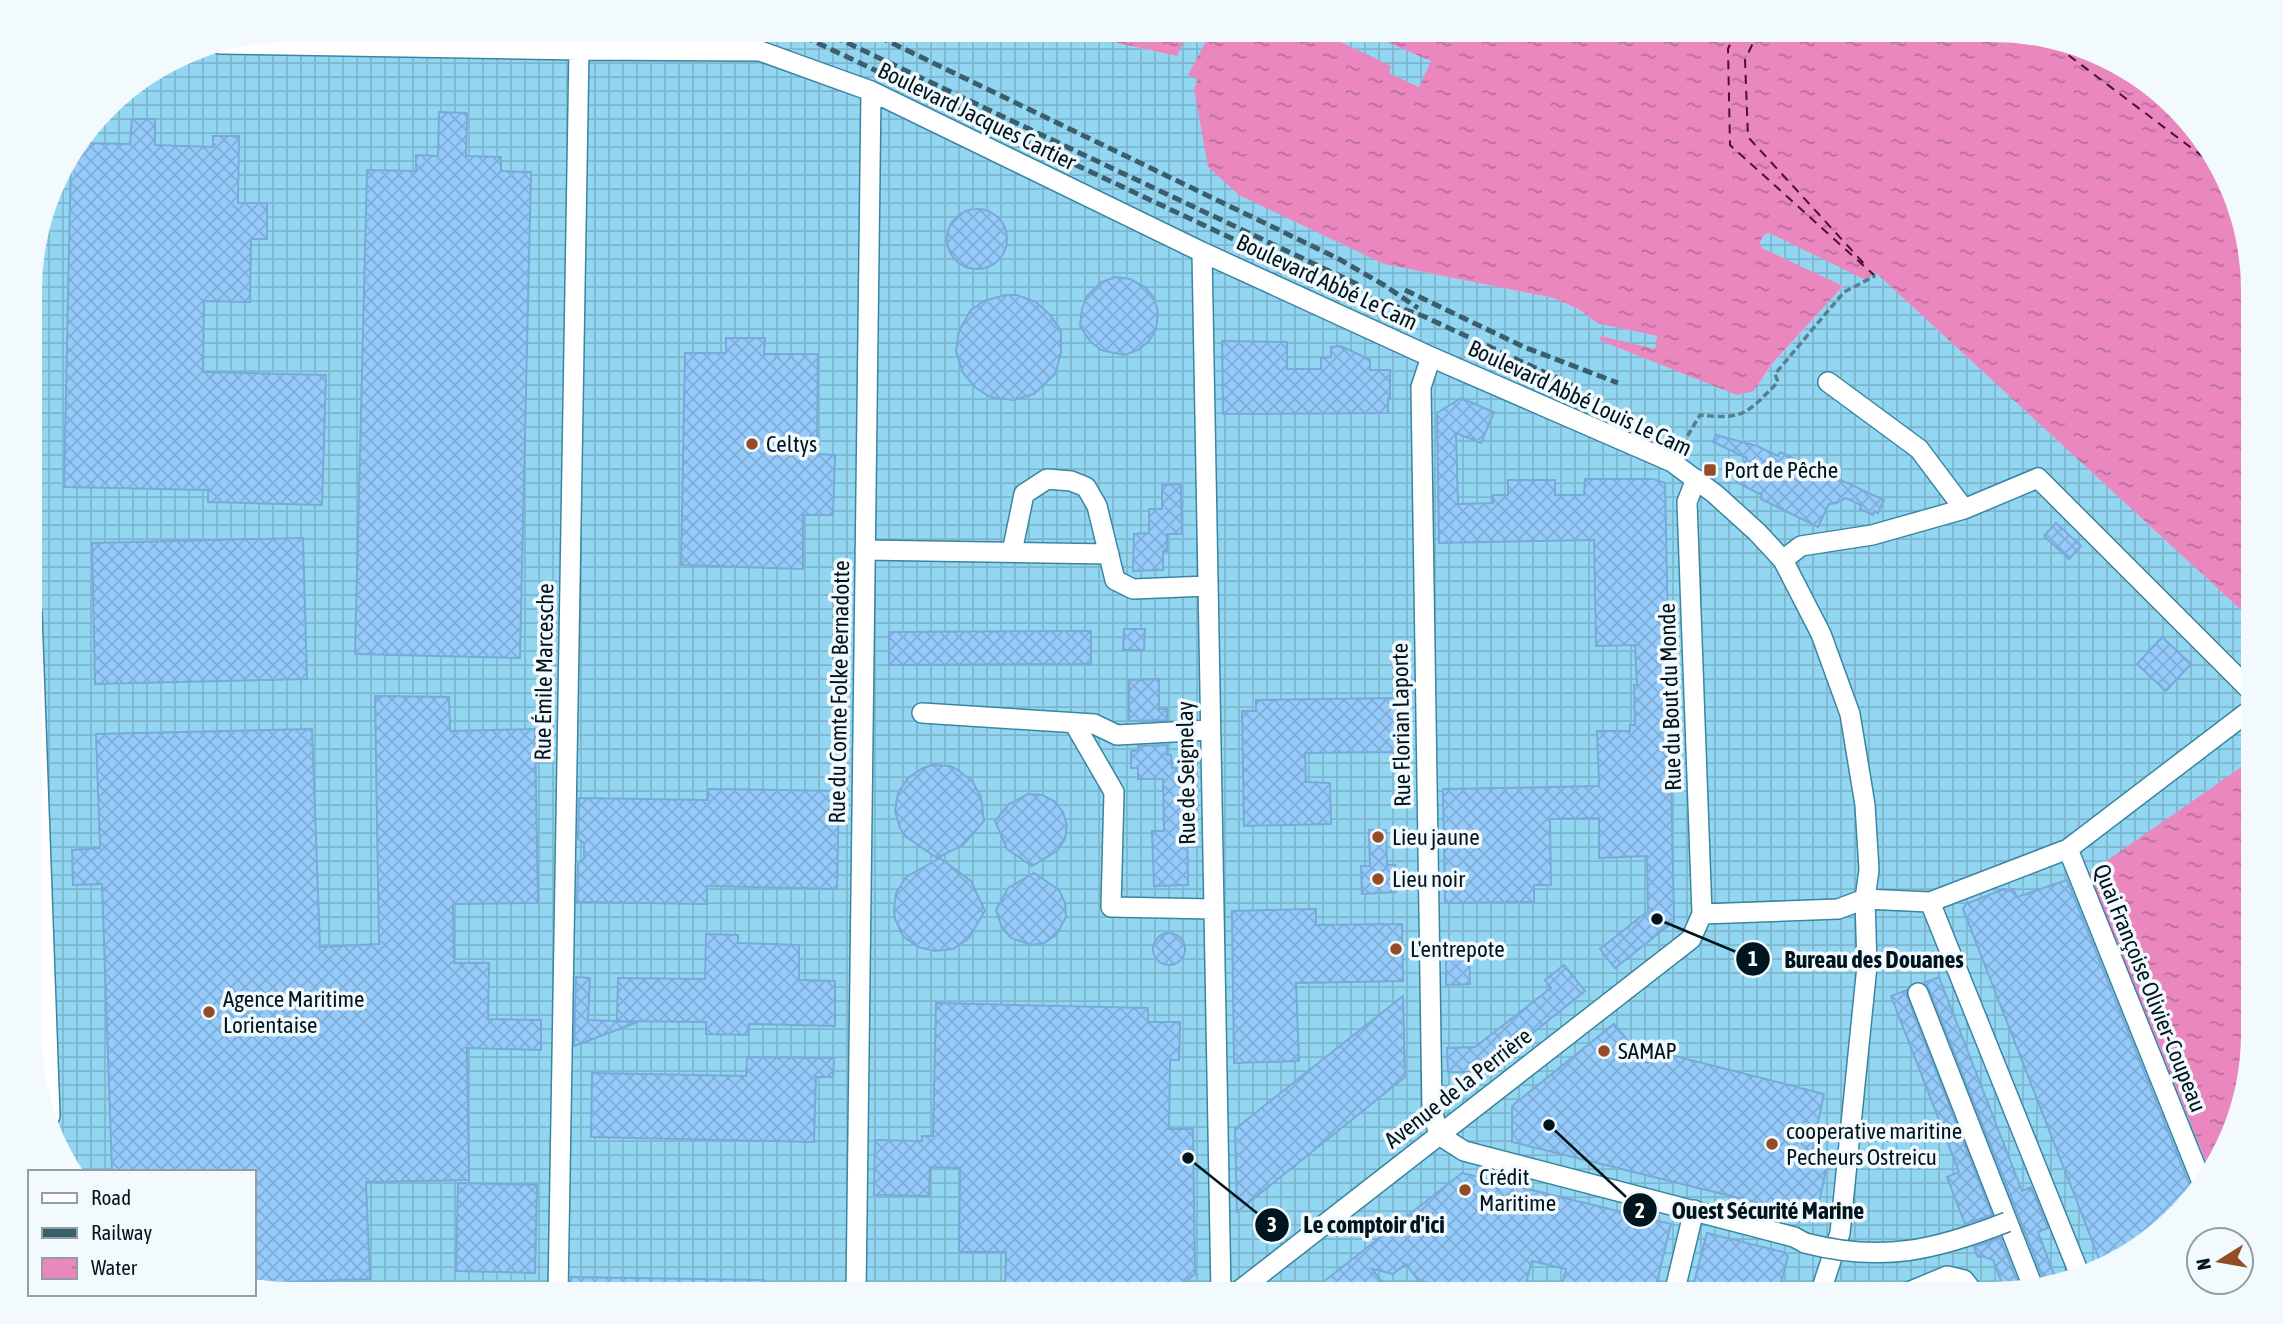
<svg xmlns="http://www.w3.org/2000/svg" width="2283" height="1324" viewBox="0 0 2283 1324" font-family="'Asap Condensed',sans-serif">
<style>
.industrial{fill:url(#industrial-grid)}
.water{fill:url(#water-ripples)}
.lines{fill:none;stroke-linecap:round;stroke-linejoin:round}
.ferry{stroke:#4b0f36;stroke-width:2;stroke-dasharray:9 7;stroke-linecap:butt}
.building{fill:url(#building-cross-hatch);stroke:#76aad8;stroke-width:2}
.minor-casing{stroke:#3886a3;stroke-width:22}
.path{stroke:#567f91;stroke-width:3.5;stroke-dasharray:7 3.5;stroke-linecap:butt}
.minor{stroke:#fff;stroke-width:19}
.rail{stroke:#3b5e6d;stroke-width:5;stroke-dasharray:10 5;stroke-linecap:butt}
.minor-bridge-casing{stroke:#3886a3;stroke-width:22;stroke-linecap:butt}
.minor-bridge{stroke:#fff;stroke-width:19}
.poi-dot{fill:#934c27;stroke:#f3fafe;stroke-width:2.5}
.labels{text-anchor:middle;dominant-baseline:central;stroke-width:7;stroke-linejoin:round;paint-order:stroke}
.street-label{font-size:23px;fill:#00151e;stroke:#f3fafe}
.poi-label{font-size:23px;fill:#00151e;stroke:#f3fafe;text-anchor:start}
.leader{fill:none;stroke:#00151e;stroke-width:2.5}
.callout-dot{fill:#00151e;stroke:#f3fafe;stroke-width:2.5}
.mark-label{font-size:21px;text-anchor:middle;font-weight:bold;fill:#fff}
.callout-label{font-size:24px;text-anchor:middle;font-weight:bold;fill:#00151e;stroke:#f3fafe;stroke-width:7;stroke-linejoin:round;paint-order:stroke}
</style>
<defs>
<pattern id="industrial-grid" width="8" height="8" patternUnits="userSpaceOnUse" patternTransform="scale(1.75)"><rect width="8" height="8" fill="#93d6f2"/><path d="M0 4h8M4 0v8" fill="none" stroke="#7db7cf"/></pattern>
<pattern id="water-ripples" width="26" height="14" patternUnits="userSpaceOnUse" patternTransform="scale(1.75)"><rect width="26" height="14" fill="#e987be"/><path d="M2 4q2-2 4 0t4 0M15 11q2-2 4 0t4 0" fill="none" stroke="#ba6d9a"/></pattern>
<pattern id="building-cross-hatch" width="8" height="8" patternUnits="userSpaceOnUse" patternTransform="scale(1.75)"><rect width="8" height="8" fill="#95cbfa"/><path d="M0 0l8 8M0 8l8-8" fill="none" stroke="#7fadd6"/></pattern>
</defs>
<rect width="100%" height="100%" fill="#a6e2fc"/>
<path class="industrial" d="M 290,30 L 1082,30 L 1090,37 L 1176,56 L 1189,30 L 1212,30 L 1189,75 L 1420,87 L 1388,73 L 1390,66 L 1317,30 L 1312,38 L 1295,30 L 1359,30 L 1431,61 L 1427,72 L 1384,264 L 1554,298 L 1580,310 L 1597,323 L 1657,336 L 1655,350 L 1601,336 L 1599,340 L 1754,391 L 1771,366 L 1843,286 L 1762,248 L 1760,242 L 1764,235 L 1768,233 L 1875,272 L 2253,621 L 2253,759 L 2090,873 L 2211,1174 L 2177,1218 L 2123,1259 L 2010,1294 L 290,1294 L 254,1289 L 254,1172 L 71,1172 L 32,1068 L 32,256 L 57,175 L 118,95 L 191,49 Z"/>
<path class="water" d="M 1082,30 L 1189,30 L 1177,56 L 1090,37 Z
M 1212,30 L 1295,30 L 1312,38 L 1316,30 L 1391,66 L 1389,73 L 1419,87 L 1431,61 L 1359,30 L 1993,30 L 2061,39 L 2123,65 L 2177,106 L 2218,160 L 2253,273 L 2253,621 L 1875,272 L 1866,280 L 1769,233 L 1764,235 L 1760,242 L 1762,248 L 1843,286 L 1771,365 L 1754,391 L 1737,395 L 1599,340 L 1601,336 L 1655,349 L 1657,336 L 1597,323 L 1580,310 L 1554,298 L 1384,264 L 1239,195 L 1208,167 L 1194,89 L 1198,79 L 1188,75 Z
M 2253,759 L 2253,1051 L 2218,1164 L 2211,1174 L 2089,873 Z"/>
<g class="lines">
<path class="ferry" d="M 1736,30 L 1728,49 L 1730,145 L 1875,276
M 1759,30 L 1745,60 L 1748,137 L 1868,268
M 2043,36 L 2222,171"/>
</g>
<path class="building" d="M 439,112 L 467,113 L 466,156 L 501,157 L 501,171 L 531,172 L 520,658 L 355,654 L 367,170 L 416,171 L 416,155 L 438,156 Z
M 132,119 L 155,119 L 155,145 L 213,147 L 213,136 L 239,136 L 238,203 L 267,203 L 267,239 L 251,239 L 250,302 L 204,301 L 203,372 L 326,375 L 322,505 L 208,502 L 208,490 L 64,487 L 71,156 L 81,143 L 130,144 Z
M947 239a30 30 0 1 1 60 0a30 30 0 1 1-60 0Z
M 1116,277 L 1130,279 L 1145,287 L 1154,298 L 1158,312 L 1156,329 L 1149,341 L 1138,350 L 1124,355 L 1101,350 L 1090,341 L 1080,326 L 1082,309 L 1087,296 L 1101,282 Z
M 1005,295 L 1017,295 L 1036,302 L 1050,315 L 1061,331 L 1061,353 L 1055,374 L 1034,394 L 1013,400 L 990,397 L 976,388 L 963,373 L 956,351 L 959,331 L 970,311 L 984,301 Z
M 726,338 L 765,338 L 764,354 L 818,354 L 817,454 L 835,455 L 833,515 L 803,515 L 803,569 L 681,565 L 685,353 L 726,353 Z
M 1222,341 L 1287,342 L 1287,369 L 1321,369 L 1321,358 L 1331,357 L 1331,347 L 1341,346 L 1370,360 L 1370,370 L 1390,370 L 1390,398 L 1388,398 L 1388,413 L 1223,414 Z
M 1461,398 L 1494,412 L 1481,443 L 1456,433 L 1458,504 L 1493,503 L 1493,495 L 1508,495 L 1508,480 L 1555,480 L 1555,495 L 1584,495 L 1585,479 L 1653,479 L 1665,483 L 1674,921 L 1615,968 L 1600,949 L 1648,911 L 1647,856 L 1599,858 L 1599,818 L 1550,819 L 1551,885 L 1534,885 L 1534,902 L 1445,903 L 1443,789 L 1599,786 L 1597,731 L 1630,731 L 1630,725 L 1635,725 L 1634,685 L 1637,685 L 1635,645 L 1596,646 L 1594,540 L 1439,543 L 1437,413 Z
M 1716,435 L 1757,446 L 1778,456 L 1780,452 L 1884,500 L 1878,513 L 1874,511 L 1873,515 L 1860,509 L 1861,505 L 1846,498 L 1837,503 L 1829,504 L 1818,527 L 1761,499 L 1762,495 L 1736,482 L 1747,458 L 1713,442 Z
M 1181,484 L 1182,534 L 1167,534 L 1167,551 L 1163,551 L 1163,570 L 1133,571 L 1134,534 L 1149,533 L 1149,509 L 1162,509 L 1162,485 Z
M 2056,523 L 2081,546 L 2069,559 L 2044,536 Z
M 303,538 L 307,679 L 95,684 L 92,543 Z
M 1124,629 L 1145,629 L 1144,650 L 1123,650 Z
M 1091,631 L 1091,664 L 889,665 L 889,632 Z
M 2162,637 L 2191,664 L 2166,691 L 2137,664 Z
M 1159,679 L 1159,709 L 1167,709 L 1167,720 L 1129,721 L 1129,680 Z
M 375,696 L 449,697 L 450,731 L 535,729 L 538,903 L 453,904 L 454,963 L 489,963 L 488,1019 L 541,1020 L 541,1050 L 467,1048 L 469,1180 L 366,1182 L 370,1279 L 254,1283 L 254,1172 L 112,1172 L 102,884 L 73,885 L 72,850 L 100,848 L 96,734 L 312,729 L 320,947 L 379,944 Z
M 1398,698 L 1399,752 L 1305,753 L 1306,782 L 1330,783 L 1331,824 L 1244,826 L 1242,711 L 1256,711 L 1256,700 Z
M 1167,745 L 1167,755 L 1171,755 L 1172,768 L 1186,768 L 1188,885 L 1154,886 L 1152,831 L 1164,831 L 1163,779 L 1138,779 L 1138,768 L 1131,768 L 1131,751 L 1138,751 L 1138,746 Z
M 932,765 L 950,766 L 958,770 L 972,781 L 981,797 L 984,821 L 963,845 L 937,858 L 905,836 L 900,828 L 895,811 L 898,793 L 908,778 L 923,768 Z
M 708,789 L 839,791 L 837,889 L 707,886 L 707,904 L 577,902 L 578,864 L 584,859 L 584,843 L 578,839 L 579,798 L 708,800 Z
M 1028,794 L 1042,795 L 1054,801 L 1063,812 L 1067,826 L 1065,839 L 1057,851 L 1032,866 L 1007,849 L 995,821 L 1009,804 Z
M 1369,830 L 1386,830 L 1387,865 L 1395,865 L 1396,892 L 1362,894 L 1361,866 L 1370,866 Z
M 940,858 L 971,881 L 985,911 L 968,939 L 953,949 L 935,951 L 918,947 L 903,936 L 895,919 L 894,910 L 896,893 L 906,877 Z
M 1034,873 L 1059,890 L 1065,903 L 1066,917 L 1056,935 L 1044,943 L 1031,945 L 1011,938 L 1002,927 L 996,910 L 1008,888 Z
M 2067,880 L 2194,1196 L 2177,1218 L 2123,1259 L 2102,1266 L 1963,909 L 1966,904 L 2004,889 L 2006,892 L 2013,889 L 2017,897 Z
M 1316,909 L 1316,925 L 1402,924 L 1403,981 L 1296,983 L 1299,1061 L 1234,1063 L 1232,911 Z
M1153 949a16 16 0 1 1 32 0a16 16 0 1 1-32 0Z
M 706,934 L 738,935 L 738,943 L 799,945 L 799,980 L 835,981 L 835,1026 L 749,1024 L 748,1035 L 706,1034 L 706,1022 L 617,1021 L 618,978 L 705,979 Z
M 1446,944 L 1469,944 L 1470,984 L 1446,985 Z
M 1564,965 L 1585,991 L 1484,1072 L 1448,1072 L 1447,1048 L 1475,1047 L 1551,988 L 1545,980 Z
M 576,977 L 590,978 L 588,1020 L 638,1022 L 574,1046 Z
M 1939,977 L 2022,1191 L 2031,1187 L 2048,1228 L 2038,1232 L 2056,1280 L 2045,1283 L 1929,989 L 1924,983 Z
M 1907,990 L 1907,997 L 1992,1215 L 1965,1224 L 1947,1177 L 1959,1172 L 1891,996 Z
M 1403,996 L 1405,1077 L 1237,1212 L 1235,1129 Z
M 936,1003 L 1148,1008 L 1148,1022 L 1180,1022 L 1179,1060 L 1170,1060 L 1169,1129 L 1193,1129 L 1195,1274 L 1170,1294 L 1005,1294 L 1006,1252 L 959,1252 L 960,1168 L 930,1167 L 929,1196 L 874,1195 L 875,1140 L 922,1141 L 922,1136 L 933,1136 Z
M 1614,1024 L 1646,1063 L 1671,1055 L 1824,1094 L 1811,1156 L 1828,1160 L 1816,1217 L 1512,1142 L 1512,1106 Z
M 747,1057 L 834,1058 L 833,1077 L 816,1077 L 814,1142 L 591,1137 L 592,1073 L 746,1076 Z
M 1462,1173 L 1671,1224 L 1654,1294 L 1559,1294 L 1566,1269 L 1532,1261 L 1523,1294 L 1439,1294 L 1441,1286 L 1418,1280 L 1406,1264 L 1393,1274 L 1372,1269 L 1392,1294 L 1308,1294 Z
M 458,1183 L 537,1185 L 535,1273 L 456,1271 Z
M 1707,1233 L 1783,1252 L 1788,1256 L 1778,1294 L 1691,1294 Z
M 2000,1238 L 2021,1290 L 2010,1294 L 2006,1294 L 1993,1260 L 1982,1256 L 1978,1257 L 1974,1247 Z
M 571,1277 L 764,1280 L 764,1294 L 570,1294 Z"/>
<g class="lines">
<defs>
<path id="minor" d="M 220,44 L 579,50 L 760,51 L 871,91 L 1202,252 L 1431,357 L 1672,462 L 1715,494 L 1757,532 L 1783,560 L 1821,634 L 1850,714 L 1865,805 L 1869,870 L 1865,899 L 1838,909 L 1702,914
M 1202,252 L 1221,1294
M 1431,357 L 1421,387 L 1432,1110 L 1439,1135
M 1828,382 L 1919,449 L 1964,509
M 865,550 L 1109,554
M 1012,552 L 1024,494 L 1047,479 L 1071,481 L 1086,487 L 1097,506 L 1115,580 L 1133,589 L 1208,586
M 1783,560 L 1801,546 L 1872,535 L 1964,509 L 2038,478 L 2253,693
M 32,613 L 50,1116
M 922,713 L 1094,724 L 1117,735 L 1210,730
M 1074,723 L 1114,792 L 1111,907 L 1213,909
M 2068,849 L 2203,1185
M 1930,902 L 2079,1273
M 1918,993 L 2033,1287
M 1439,1135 L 1464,1151 L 1794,1237 L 1805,1243
M 558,1294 L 579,50
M 856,1294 L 871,91
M 1235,1294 L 1691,939 L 1702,914 L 1687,502 L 1696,479
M 1674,1294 L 1694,1210
M 1820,1294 L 1840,1233 L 1867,966 L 1865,899 L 1930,902 L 2068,849 L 2253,708
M 1904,1294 L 1947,1276 L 1964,1280 L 1975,1294"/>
</defs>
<use href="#minor" class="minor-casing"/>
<path class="path" d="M 1682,445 L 1700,415 C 1745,420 1747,413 1778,382 L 1775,374 L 1844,292 L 1875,276"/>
<use href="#minor" class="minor"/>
<path class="rail" d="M 790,30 L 1320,280 L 1423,316 L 1572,385
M 820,30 L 1361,286
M 865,30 L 1339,259 L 1384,285 L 1418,308
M 1405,290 L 1524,347 L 1618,383"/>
<defs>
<path id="minor-bridge" d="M 1805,1243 C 1882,1263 1936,1250 2007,1222"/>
</defs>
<use href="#minor-bridge" class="minor-bridge-casing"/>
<use href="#minor-bridge" class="minor-bridge"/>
</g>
<g class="poi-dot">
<circle cx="752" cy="444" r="7"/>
<rect x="1703" y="463" width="14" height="14" rx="3.5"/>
<circle cx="1378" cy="837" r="7"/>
<circle cx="1378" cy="879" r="7"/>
<circle cx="1396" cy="949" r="7"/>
<circle cx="209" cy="1012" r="7"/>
<circle cx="1604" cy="1051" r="7"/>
<circle cx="1772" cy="1144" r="7"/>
<circle cx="1465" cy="1190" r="7"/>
</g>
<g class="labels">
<g class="street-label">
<text transform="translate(977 116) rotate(26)">Boulevard Jacques Cartier</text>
<text transform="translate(1327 282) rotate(25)">Boulevard Abbé Le Cam</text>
<text transform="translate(1580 398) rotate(25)">Boulevard Abbé Louis Le Cam</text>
<text transform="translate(544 672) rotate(-89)">Rue Émile Marcesche</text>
<text transform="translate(839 692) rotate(-89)">Rue du Comte Folke Bernadotte</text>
<text transform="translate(1670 697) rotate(-92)">Rue du Bout du Monde</text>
<text transform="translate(1401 725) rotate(-91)">Rue Florian Laporte</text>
<text transform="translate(1186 773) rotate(-91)">Rue de Seignelay</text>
<text transform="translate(2150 988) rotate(68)">Quai Françoise Olivier-Coupeau</text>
<text transform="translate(1458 1088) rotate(-38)">Avenue de la Perrière</text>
</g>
<g class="poi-label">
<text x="766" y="444">Celtys</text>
<text x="1724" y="470">Port de Pêche</text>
<text x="1392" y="837">Lieu jaune</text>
<text x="1392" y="879">Lieu noir</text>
<text x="1410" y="949">L'entrepote</text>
<text x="223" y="999">Agence Maritime<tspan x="223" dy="26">Lorientaise</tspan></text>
<text x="1618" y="1051">SAMAP</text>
<text x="1786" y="1131">cooperative maritine<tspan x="1786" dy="26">Pecheurs Ostreicu</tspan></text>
<text x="1479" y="1177">Crédit<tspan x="1479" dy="26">Maritime</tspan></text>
</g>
</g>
<path d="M0 0H2283V1324H0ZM290 42H1993A248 248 0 0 1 2241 290V1034A248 248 0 0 1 1993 1282H290A248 248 0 0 1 42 1034V290A248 248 0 0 1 290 42Z" fill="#f3fafe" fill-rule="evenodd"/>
<path class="leader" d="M1657 919L1753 959M1549 1125L1640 1210M1188 1158L1272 1225"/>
<g class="callout-dot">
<circle cx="1657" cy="919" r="7"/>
<circle cx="1549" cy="1125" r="7"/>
<circle cx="1188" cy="1158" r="7"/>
<circle cx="1753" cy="959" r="18"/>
<circle cx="1640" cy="1210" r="18"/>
<circle cx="1272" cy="1225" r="18"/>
</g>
<g class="mark-label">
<text x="1753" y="966">1</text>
<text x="1640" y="1218">2</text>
<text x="1272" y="1232">3</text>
</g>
<g class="callout-label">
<text x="1874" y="968">Bureau des Douanes</text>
<text x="1768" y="1219">Ouest Sécurité Marine</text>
<text x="1374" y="1233">Le comptoir d'ici</text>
</g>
<rect x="28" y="1170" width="228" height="126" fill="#f3fafe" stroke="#929ea4" stroke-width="2"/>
<rect x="42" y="1193" width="35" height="10" fill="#ffffff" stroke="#929ea4" stroke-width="2"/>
<text x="91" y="1205" font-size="21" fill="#00151e">Road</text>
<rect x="42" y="1228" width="35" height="10" fill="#3b5e6d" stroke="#929ea4" stroke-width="2"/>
<text x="91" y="1240" font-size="21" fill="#00151e">Railway</text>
<rect x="42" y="1258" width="35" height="21" fill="url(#water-ripples)" stroke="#929ea4" stroke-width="2"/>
<text x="91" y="1275" font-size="21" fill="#00151e">Water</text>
<g transform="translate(2220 1261) rotate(259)"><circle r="33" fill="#f3fafe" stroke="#929ea4" stroke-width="2"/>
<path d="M0-5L12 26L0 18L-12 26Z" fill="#934c27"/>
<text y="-10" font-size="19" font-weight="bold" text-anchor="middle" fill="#00151e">N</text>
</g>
</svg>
